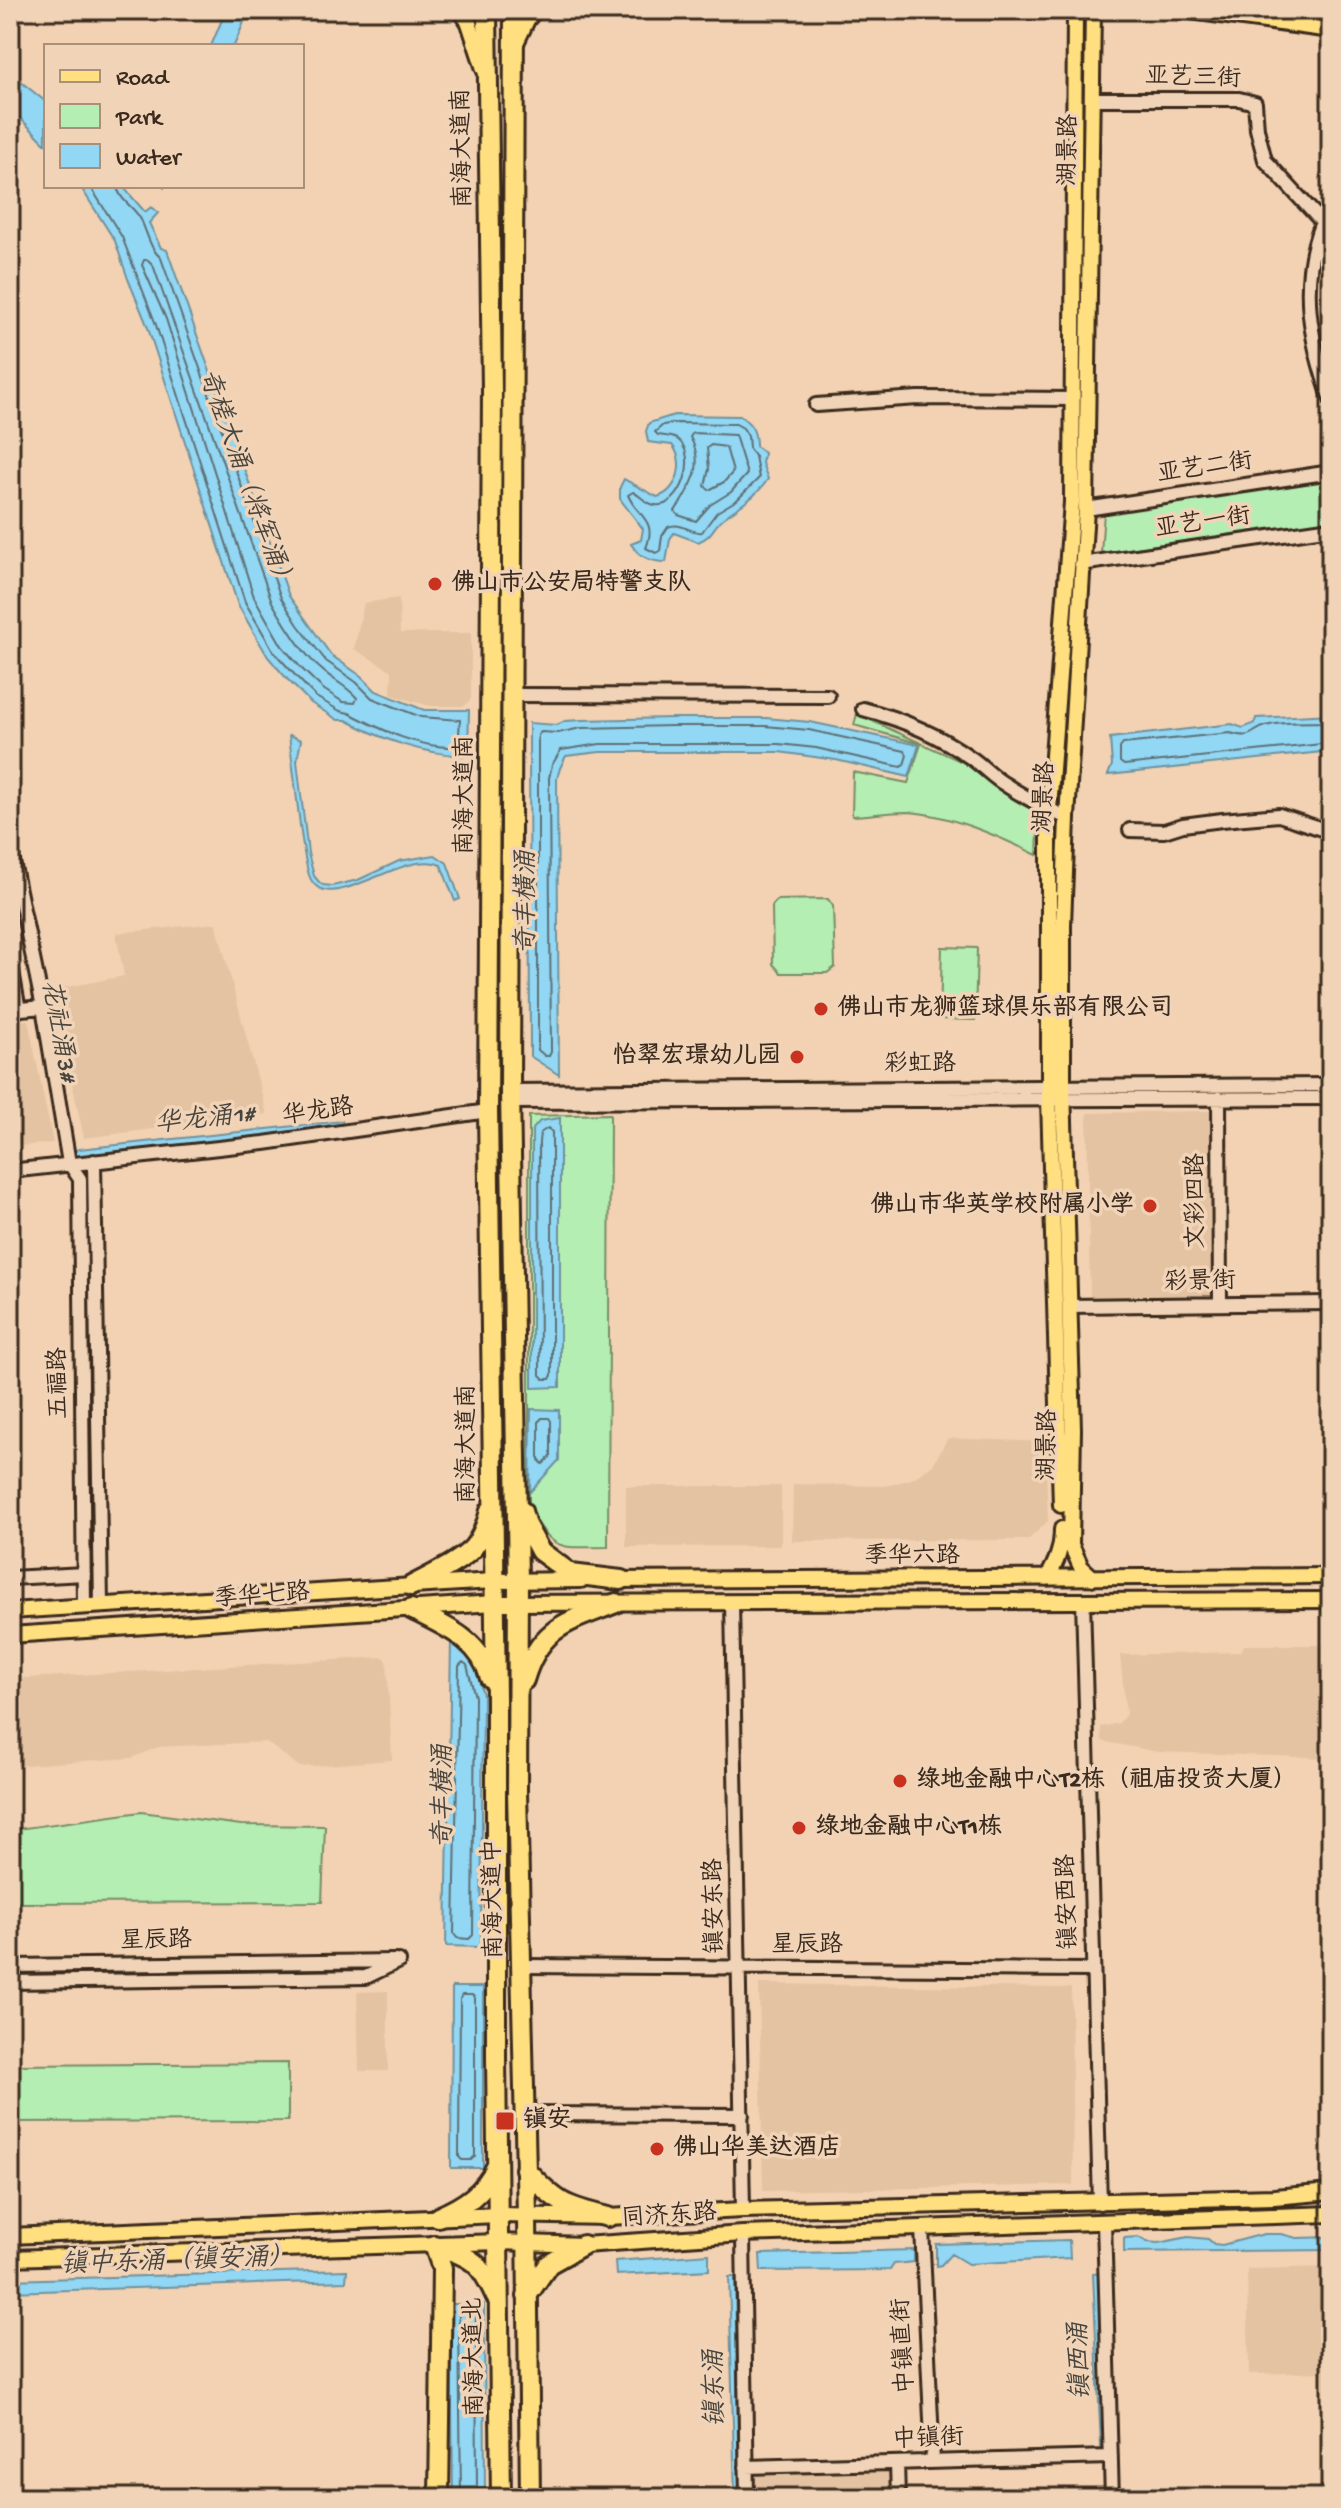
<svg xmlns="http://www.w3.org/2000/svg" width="1341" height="2508" viewBox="0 0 1341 2508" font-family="'Gochi Hand','LXGW WenKai TC',sans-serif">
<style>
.built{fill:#e4c3a2}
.green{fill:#b4eeb2;stroke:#788c68;stroke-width:2}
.water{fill:#92d7f4;stroke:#6f929e;stroke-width:2}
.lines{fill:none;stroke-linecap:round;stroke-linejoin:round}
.shore{stroke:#5e6f74;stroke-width:2}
.stream{stroke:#6f929e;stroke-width:2}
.minor-casing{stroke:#3b2a1e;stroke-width:18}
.major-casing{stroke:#3b2a1e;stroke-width:20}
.highway-casing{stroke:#3b2a1e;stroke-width:24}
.minor{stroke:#f1d4b7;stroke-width:12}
.major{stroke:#ffdf80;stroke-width:14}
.highway{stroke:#ffdf80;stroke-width:18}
.poi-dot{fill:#c8321e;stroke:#f1d4b7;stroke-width:3}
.labels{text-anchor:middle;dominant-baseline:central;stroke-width:7;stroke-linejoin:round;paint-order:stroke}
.street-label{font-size:24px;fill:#3b2a1e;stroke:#f1d4b7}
.poi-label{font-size:24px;font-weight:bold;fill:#3b2a1e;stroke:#f1d4b7;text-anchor:start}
.water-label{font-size:26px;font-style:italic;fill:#48443e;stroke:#f1d4b7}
</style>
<rect width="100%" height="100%" fill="#f2d2b2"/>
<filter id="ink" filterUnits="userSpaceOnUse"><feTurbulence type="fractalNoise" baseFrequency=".0125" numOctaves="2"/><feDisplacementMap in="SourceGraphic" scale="16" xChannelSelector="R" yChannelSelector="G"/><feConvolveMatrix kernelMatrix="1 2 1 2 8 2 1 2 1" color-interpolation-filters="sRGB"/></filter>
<g filter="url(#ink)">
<path class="built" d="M 399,598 L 400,633 L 471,633 L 471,699 L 464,706 L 430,706 L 391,695 L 392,671 L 354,649 L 364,603 Z
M 216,923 L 267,1114 L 84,1138 L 52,990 L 124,976 L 116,933 Z
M 28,1020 L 53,1143 L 10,1147 L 10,1021 Z
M 1211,1111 L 1214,1298 L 1090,1300 L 1087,1113 Z
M 948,1438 L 1045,1442 L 1048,1521 L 1028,1540 L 792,1541 L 793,1484 L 885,1486 L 912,1479 L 932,1466 Z
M 626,1486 L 781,1486 L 781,1546 L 626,1547 Z
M 1244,1645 L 1331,1645 L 1331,1758 L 1158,1752 L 1102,1741 L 1101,1727 L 1119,1723 L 1126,1714 L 1120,1655 L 1241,1652 Z
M 384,1657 L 387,1661 L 392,1760 L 300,1767 L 266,1742 L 159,1747 L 131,1758 L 10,1766 L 10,1679 Z
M 759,1984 L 1071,1988 L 1073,2185 L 763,2191 Z
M 388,1991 L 388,2071 L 359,2071 L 357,1992 Z
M 1331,2267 L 1331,2498 L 1326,2498 L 1323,2372 L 1249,2374 L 1247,2269 Z
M 890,2470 L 891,2498 L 753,2498 L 753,2473 Z"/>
<path class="green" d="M 1331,478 L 1331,521 L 1101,553 L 1104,512 Z
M 857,714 L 967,764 L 997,788 L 1039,811 L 1037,855 C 1000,837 949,814 907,812 C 889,812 870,815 852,816 L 853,772 L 908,783 L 921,744 L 854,725 Z
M 828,899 L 833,906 L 835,967 L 827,973 L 781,973 L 773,964 L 772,906 L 777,900 Z
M 942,947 L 977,948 L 975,1020 L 940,1019 Z
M 610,1114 L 608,1547 C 559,1547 555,1554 529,1508 L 529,1116 Z
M 141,1812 L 241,1825 L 325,1826 L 322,1902 L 10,1903 L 10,1830 Z
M 288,2063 L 288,2121 L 10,2122 L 10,2065 Z"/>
<path class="water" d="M 226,10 L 249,10 L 234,46 L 211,46 Z
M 10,73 L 46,102 L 46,144 L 10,108 Z
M 80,186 L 125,186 L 125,189 L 145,212 L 151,207 L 158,213 L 149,223 L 161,248 L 167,250 L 289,596 L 331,655 L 361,676 L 376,691 L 424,710 L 469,710 L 468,756 C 423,754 385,741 346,720 L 338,720 L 311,703 L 288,680 L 268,657 L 238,605 L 147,325 L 128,279 L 115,241 Z
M 674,415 L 740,416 C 752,424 756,431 756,446 L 764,453 L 762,463 L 768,479 C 757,496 741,505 725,517 C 713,525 714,536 698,542 L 674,533 L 670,539 L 666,562 C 651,562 639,557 631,544 L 641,540 L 643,529 L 620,499 L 620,487 L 624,479 L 657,497 C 678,492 686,461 672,445 L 648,442 L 646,431 L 649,423 Z
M 1331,714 L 1331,751 L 1108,775 L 1112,765 L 1110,738 L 1232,724 L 1243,728 L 1255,723 L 1256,718 Z
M 673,718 L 766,718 L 810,722 L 919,745 L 909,777 L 836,760 L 779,752 L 600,752 L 566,756 L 560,768 L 557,779 L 559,1075 L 530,1056 L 529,723 L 557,725 L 565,721 L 581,720 Z
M 289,735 L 301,740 L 297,761 L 308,853 L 314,876 L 319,882 L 323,885 L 332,886 L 358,880 L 399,861 L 435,855 L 447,863 L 460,899 L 455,901 L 441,865 C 402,847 325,922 309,875 C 305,862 303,846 301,833 C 297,800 293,768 289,735 Z
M 560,1118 L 560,1387 L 532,1388 L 532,1130 L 540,1121 Z
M 342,1121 L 343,1126 L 91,1157 L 72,1157 L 72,1152 L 79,1149 Z
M 531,1409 L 559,1410 L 559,1460 L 530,1492 Z
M 451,1640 L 473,1657 L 483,1695 L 481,1947 L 446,1946 Z
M 452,1987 L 483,1987 L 483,2168 L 451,2168 Z
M 1264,2234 L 1281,2234 L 1297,2238 L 1331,2237 L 1331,2250 L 1124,2252 L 1124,2238 L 1138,2237 L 1147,2242 L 1158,2243 L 1188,2237 L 1208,2239 L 1214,2244 L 1222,2245 Z
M 1069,2240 L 1070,2258 L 968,2264 L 951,2254 L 941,2265 L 936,2266 L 936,2244 Z
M 914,2250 L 914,2262 L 894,2264 L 890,2270 L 761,2271 L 760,2254 Z
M 709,2254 L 709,2270 L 616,2275 L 615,2261 Z
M 347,2270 L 346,2281 L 10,2292 L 10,2280 Z
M 1100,2273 L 1107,2447 L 1101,2447 L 1093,2274 Z
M 729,2277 L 735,2277 L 739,2498 L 735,2498 Z
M 451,2304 L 484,2304 L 485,2498 L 453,2498 Z"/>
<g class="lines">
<path class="shore" d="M 90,186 L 122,237 L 155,322 L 245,602 L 274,652 L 294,674 L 316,697 L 340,711 L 349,713 C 382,730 420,749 458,747 L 460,720 L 421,717 L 372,698 L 356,682 L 326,661 L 298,625 L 281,598 L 161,258 C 149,248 147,231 140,218 C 133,206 119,200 117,186
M 144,260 L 148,260 L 153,265 L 272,602 C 284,623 303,655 322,670 C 333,680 347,686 357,698 L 355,703 L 343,702 L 323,689 L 301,668 L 282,646 L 254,597 L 166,319 L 142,265 Z
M 675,423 L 736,424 L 743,428 L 748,436 L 749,448 L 755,456 L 759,478 L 737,500 L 717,512 L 702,532 C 691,534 681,521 668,527 L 662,536 L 660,551 L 656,553 L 646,548 C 658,519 637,517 628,495 L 633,492 C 641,496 646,504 655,505 C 682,509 699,454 677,439 C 672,436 664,436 658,435 L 655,432 L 663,425 Z
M 693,433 L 735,435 L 747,474 L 731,492 L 710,505 L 696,521 L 678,515 L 675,511 C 691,487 706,466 690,437 Z
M 711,445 L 726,447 L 733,472 L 724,482 L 709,490 L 705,486 L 709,469 L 707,448 Z
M 1331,722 C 1313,723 1282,721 1266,726 C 1248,731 1255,740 1230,733 L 1123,744 L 1120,748 L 1120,762 L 1124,765 L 1331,743
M 673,726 L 765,726 L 809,730 L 905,751 L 907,755 L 904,765 L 901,767 L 816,748 L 779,744 L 600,744 L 561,750 L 552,765 L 549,778 L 551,1052 L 549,1056 L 545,1056 L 538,1050 L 538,735 L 541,732 L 558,733 L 581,728 Z
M 548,1128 L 552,1132 L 552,1375 L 550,1379 L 544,1379 L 540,1375 L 539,1142 L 540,1133 Z
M 542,1418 L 549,1418 L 551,1421 L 551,1456 L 543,1464 L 539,1460 L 539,1421 Z
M 463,1662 L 467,1665 L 475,1697 L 473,1935 L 469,1939 L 457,1938 L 454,1934 L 459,1666 Z
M 462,1995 L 472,1995 L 475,1998 L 475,2156 L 471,2160 L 462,2160 L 459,2157 L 460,1999 Z
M 461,2498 L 459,2316 L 464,2312 L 474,2312 L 476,2316 L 477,2498"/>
<path class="stream" d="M 164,188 L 165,186"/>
<defs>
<path id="minor" d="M 1093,99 L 1239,99 L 1255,103 L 1257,129 L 1265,160 L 1322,222 C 1298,282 1310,341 1331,400
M 816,405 L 918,398 L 1072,399
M 1086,509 L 1331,472
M 1081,564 L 1331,528
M 512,695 L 828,696
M 863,709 C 901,719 939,735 971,758 C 983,766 993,778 1006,785 C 1025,798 1046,808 1067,818
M 1130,830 L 1164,831 L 1183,825 L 1222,820 L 1279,815 L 1331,832
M 10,847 L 43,1007
M 10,960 L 19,1010
M 10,1010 L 43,1007 L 69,1163 L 80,1179 L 84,1606
M 510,1091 L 1331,1085
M 1219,1098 L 1220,1304
M 510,1102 L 1331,1098
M 94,1161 L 101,1605
M 10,1171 L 264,1143 L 488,1111
M 1069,1306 L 1331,1303
M 10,1578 L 84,1574
M 1083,1600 L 1100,2203
M 732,1602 L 743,2210
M 10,1966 L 395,1961
M 521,1966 L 1093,1970
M 10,1982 L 366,1977 L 399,1961
M 524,2114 L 742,2115
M 1104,2222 L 1112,2498
M 922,2228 L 933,2462
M 743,2234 L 747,2498
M 897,2463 L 898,2498
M 746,2467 L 1111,2457"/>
<path id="major" d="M 461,10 L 469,23 L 484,69
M 1183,10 L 1331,30
M 515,45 L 527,20 L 535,10
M 1061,1505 L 1049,1100 L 1049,809 L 1072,502 L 1075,10
M 1047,1578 C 1057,1562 1062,1548 1062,1529
M 1093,1578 L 1081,1567 L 1071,1545 L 1073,1429 L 1063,1087 L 1063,925 L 1067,818 L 1086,509 L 1093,10
M 613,1580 L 1331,1576
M 10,1611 L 493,1581 L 581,1580
M 10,1635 L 494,1603 L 1331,1600
M 10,2236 L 498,2215 L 608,2217 L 743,2210 L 1274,2197 L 1331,2192
M 10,2258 L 499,2242 L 583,2245 L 743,2234 L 1331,2214"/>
<path id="highway" d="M 487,10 L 492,390 L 488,1111 L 496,1697 L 496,2057 L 501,2498
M 514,10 L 510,1091 L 518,1581 L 517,1791 L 527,2216 L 530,2498
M 522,1511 L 526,1525 L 540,1551 L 571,1574 L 621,1580
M 411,1586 C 429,1576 459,1563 473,1548 C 481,1538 487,1523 490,1511
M 411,1609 C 444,1626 480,1639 490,1678
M 524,1680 C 540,1626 568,1622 616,1603
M 525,2169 C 557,2203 563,2206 608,2217
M 438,2217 C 464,2206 484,2193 496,2167
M 434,2245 L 442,2268 L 439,2498
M 434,2245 C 472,2258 479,2259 496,2297
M 527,2296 L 549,2264 L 583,2245"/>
</defs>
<use href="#minor" class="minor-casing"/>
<use href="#major" class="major-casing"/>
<use href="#highway" class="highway-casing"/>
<use href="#minor" class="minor"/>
<use href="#major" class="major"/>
<use href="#highway" class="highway"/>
</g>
</g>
<g class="poi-dot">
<circle cx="435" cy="584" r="8"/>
<circle cx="821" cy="1009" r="8"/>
<circle cx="797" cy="1057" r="8"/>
<circle cx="1150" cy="1206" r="8"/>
<circle cx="900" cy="1781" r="8"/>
<circle cx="799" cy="1828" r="8"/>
<rect x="495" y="2111" width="20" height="20" rx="4"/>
<circle cx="657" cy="2149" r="8"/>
</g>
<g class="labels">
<g class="street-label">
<text transform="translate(1193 79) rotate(2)">亚艺三街</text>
<text transform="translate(464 148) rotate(-91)">南海大道南</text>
<text transform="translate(1070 150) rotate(-89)">湖景路</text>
<text transform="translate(1205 469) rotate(-8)">亚艺二街</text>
<text transform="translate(1203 524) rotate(-8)">亚艺一街</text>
<text transform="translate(466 795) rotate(-90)">南海大道南</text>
<text transform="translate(1046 797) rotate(-87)">湖景路</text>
<text x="920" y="1065">彩虹路</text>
<text transform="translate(318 1113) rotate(-8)">华龙路</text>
<text transform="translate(1197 1201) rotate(-90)">文彩四路</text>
<text transform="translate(1200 1283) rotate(-1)">彩景街</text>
<text transform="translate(60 1383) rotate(-91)">五福路</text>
<text transform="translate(468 1444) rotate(-90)">南海大道南</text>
<text transform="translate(1049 1445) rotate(-89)">湖景路</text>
<text x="912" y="1557">季华六路</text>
<text transform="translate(262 1597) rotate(-4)">季华七路</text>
<text transform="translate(495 1899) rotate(-91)">南海大道中</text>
<text transform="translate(1069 1902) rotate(-92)">镇安西路</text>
<text transform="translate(716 1906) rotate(-91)">镇安东路</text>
<text transform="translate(156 1942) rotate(-1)">星辰路</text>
<text x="807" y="1946">星辰路</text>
<text transform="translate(669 2217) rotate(-4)">同济东路</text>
<text transform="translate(905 2346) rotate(-93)">中镇直街</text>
<text transform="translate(476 2357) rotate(-91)">南海大道北</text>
<text transform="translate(928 2440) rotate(-2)">中镇街</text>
</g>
<g class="poi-label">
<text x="451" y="584">佛山市公安局特警支队</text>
<text x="837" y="1009">佛山市龙狮篮球俱乐部有限公司</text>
<text x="781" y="1057" text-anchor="end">怡翠宏璟幼儿园</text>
<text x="1134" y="1206" text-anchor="end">佛山市华英学校附属小学</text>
<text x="916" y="1781">绿地金融中心T2栋（祖庙投资大厦）</text>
<text x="815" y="1828">绿地金融中心T1栋</text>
<text x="523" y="2121">镇安</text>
<text x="673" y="2149">佛山华美达酒店</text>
</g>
<g class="water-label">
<text transform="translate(244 481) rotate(70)">奇槎大涌（将军涌）</text>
<text transform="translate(528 902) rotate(-90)">奇丰横涌</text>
<text transform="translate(57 1031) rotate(80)">花社涌3#</text>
<text transform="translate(205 1121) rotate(-6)">华龙涌1#</text>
<text transform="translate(445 1796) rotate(-90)">奇丰横涌</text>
<text transform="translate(178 2263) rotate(-2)">镇中东涌（镇安涌）</text>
<text transform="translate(1082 2361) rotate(-92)">镇西涌</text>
<text transform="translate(717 2388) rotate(-91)">镇东涌</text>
</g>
</g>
<rect width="1341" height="2508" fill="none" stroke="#f1d4b7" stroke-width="40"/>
<rect x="20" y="20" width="1301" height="2468" fill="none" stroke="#3b2a1e" stroke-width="3" filter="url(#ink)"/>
<rect x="44" y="44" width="260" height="144" fill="#f1d4b7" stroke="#a8907a" stroke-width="2"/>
<rect x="60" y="70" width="40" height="12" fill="#ffdf80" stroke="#a8907a" stroke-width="2"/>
<text x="116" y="84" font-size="24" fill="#3b2a1e">Road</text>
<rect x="60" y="104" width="40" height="24" fill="#b4eeb2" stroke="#a8907a" stroke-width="2"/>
<text x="116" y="124" font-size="24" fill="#3b2a1e">Park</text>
<rect x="60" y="144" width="40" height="24" fill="#92d7f4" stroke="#a8907a" stroke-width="2"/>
<text x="116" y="164" font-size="24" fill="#3b2a1e">Water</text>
</svg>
